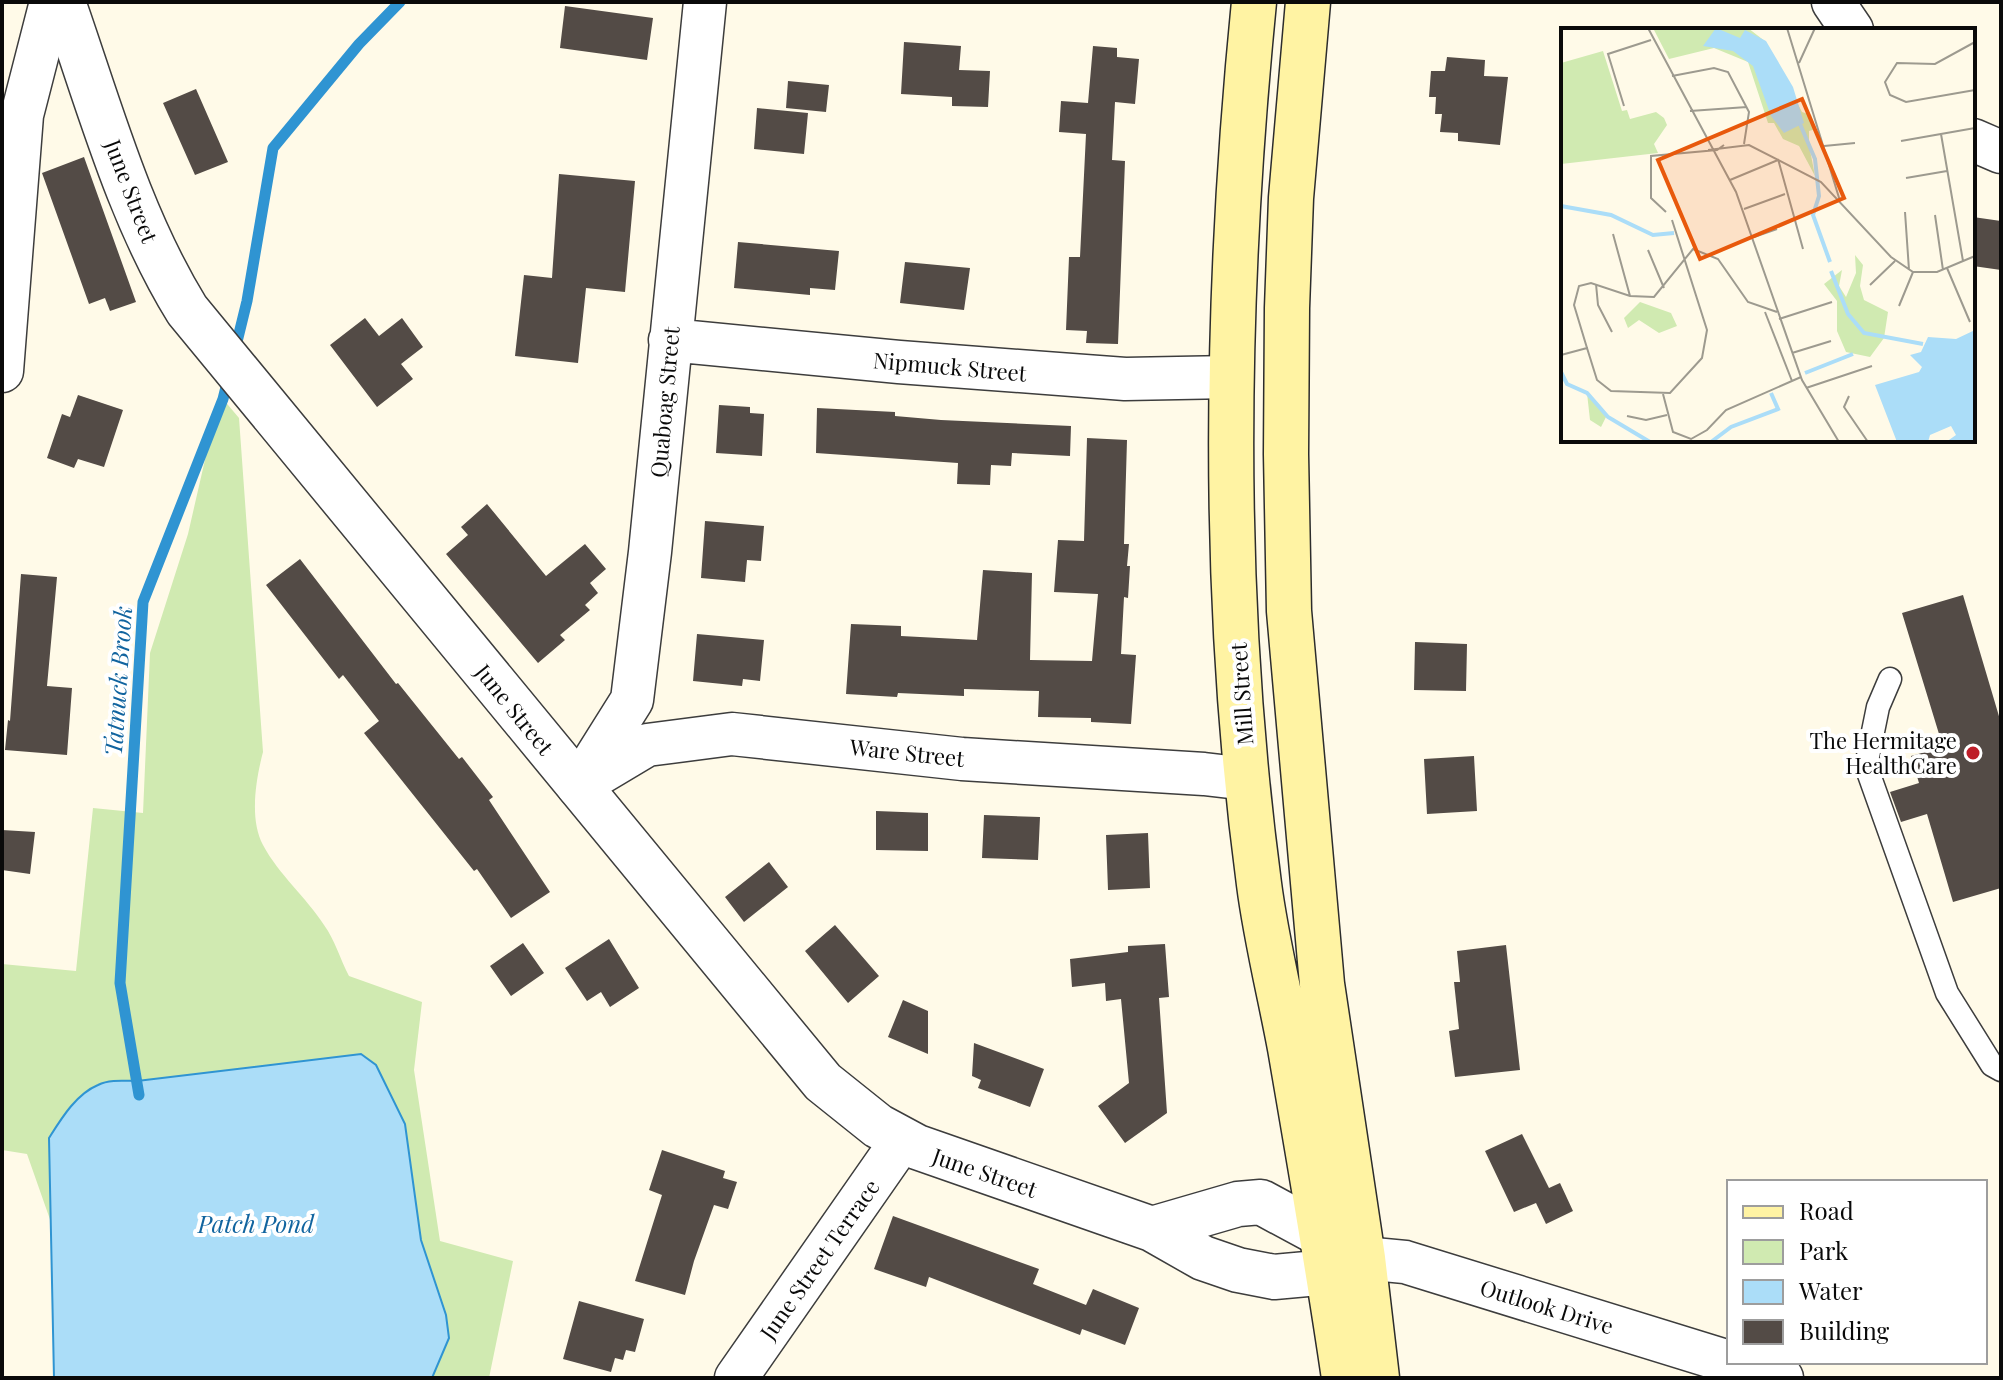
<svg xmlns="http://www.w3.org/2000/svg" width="2003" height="1380" viewBox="0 0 2003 1380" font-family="'Playfair Display',serif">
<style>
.green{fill:#d0eab1}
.water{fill:#abddf8;stroke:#2f94d2;stroke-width:2}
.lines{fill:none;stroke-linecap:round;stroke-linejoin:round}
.stream{stroke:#2f94d2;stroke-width:11}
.building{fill:#534b46}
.service-casing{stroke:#3d3d3d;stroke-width:25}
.minor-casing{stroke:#3d3d3d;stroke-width:45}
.tertiary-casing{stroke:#3d3d3d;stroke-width:47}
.secondary-casing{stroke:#2c2c2c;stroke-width:47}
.service{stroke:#fff;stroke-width:22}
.minor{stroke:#fff;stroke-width:42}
.tertiary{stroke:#fff;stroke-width:44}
.secondary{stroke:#fff3a3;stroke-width:44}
.poi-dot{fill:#be1e29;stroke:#fff;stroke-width:3}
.labels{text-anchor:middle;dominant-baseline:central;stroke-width:8;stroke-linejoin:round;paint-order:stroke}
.street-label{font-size:22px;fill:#0a0a0a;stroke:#fff}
.poi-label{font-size:22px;fill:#0a0a0a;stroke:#fff;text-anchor:end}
.water-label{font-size:24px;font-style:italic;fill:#11649f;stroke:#fff}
.inset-river{fill:none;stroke:#abddf8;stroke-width:4}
.inset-road{fill:none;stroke:#9d9a8f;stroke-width:2}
.view{fill:#e8590c;fill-opacity:0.15;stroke:#e8590c;stroke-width:4}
.inset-edge{fill:none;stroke:#0a0a0a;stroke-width:4}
</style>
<rect width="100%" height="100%" fill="#fffae8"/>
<path class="green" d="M 223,399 L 239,418 L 263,752 C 256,779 249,819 263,845 C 279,875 306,897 324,925 C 335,940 340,959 349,976 L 422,1002 L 414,1070 L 440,1241 L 513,1261 L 489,1378 L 64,1378 L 53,1228 L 27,1154 L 2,1150 L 2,964 L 76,971 L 93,808 L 143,813 L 150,653 L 188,534 L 207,451 Z"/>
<path class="water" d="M 361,1054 L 376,1065 L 405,1124 L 421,1240 L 446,1315 L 449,1338 L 432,1378 L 54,1378 L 49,1138 C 61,1119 76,1094 98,1085 C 110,1079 125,1081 137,1081 Z"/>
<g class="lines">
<path class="stream" d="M 235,350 L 247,301 L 273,148 L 359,44 L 400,2
M 139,1095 L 120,983 L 143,602 L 223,399 L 228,379"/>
</g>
<path class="building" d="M 565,6 L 653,18 L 647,60 L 560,48 Z
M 904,42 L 961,46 L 959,70 L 990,71 L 988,107 L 952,106 L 952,97 L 901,94 Z
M 1093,46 L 1117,48 L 1117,57 L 1139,59 L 1135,104 L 1115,102 L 1112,160 L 1125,161 L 1118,344 L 1086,343 L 1087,331 L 1066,330 L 1069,257 L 1080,257 L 1086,134 L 1059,132 L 1061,101 L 1088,103 Z
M 1447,57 L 1485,60 L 1484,76 L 1508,77 L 1500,145 L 1458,141 L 1458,133 L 1440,132 L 1442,114 L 1435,114 L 1436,97 L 1429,97 L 1431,71 L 1445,71 Z
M 788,81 L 829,85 L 826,112 L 786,108 Z
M 196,89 L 228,162 L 195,175 L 163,103 Z
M 757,108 L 808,113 L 804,154 L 754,149 Z
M 84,157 L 136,302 L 110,311 L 105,298 L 89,304 L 42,173 Z
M 559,174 L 635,181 L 625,292 L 586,288 L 578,363 L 515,356 L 524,275 L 552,278 Z
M 1973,217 L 2001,221 L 2001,270 L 1973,266 Z
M 738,242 L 839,251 L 835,290 L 810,288 L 810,295 L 734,288 Z
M 905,262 L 970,268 L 964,310 L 900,303 Z
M 365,318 L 379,336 L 402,318 L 423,347 L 401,364 L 413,379 L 377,407 L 330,345 Z
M 78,395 L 123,410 L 104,467 L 78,459 L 74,468 L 47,458 L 62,414 L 70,417 Z
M 719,405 L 750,407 L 750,413 L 764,414 L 762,456 L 716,453 Z
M 817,408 L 895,412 L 895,416 L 941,420 L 1071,426 L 1070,456 L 1012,453 L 1011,466 L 991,465 L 990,485 L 957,484 L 958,463 L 816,453 Z
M 1087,438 L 1127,440 L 1124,544 L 1129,544 L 1127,566 L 1130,566 L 1128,598 L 1124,597 L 1121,654 L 1136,655 L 1131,724 L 1091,722 L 1091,718 L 1038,717 L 1039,691 L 964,689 L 964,696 L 898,693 L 897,697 L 846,694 L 851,624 L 901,626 L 901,636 L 977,640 L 983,570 L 1032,573 L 1030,660 L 1092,661 L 1098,594 L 1054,592 L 1058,540 L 1084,541 Z
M 487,504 L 546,576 L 585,544 L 606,569 L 590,583 L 598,593 L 585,605 L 590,610 L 560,635 L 565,640 L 538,663 L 446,554 L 468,535 L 461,527 Z
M 705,521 L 764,526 L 761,561 L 747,560 L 745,582 L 701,578 Z
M 300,559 L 396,684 L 398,683 L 459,759 L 462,757 L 493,797 L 489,800 L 550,892 L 511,918 L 477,869 L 474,871 L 364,733 L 379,721 L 343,675 L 339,679 L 266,585 Z
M 21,574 L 57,577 L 47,686 L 72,688 L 67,755 L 5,750 L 8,720 L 10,721 Z
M 1963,595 L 2001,723 L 2001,888 L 1953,902 L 1927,814 L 1901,822 L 1890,792 L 1919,783 L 1911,756 L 1943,747 L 1902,613 Z
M 697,634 L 764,640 L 760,681 L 743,679 L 742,686 L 693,681 Z
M 1415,642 L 1467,644 L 1466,691 L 1414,690 Z
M 1474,756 L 1477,811 L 1427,814 L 1424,759 Z
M 876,811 L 928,813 L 928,851 L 876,850 Z
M 984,815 L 1040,817 L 1038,860 L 982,858 Z
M 2,830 L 35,832 L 30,874 L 2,870 Z
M 1148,833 L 1150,888 L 1108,890 L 1106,835 Z
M 769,862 L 788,887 L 744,922 L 725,897 Z
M 835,925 L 879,976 L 848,1003 L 805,951 Z
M 609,939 L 639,988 L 610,1007 L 601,992 L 587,1001 L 565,968 Z
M 523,943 L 544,973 L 511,996 L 490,966 Z
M 1165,944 L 1169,997 L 1159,998 L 1167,1113 L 1125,1143 L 1098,1106 L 1129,1083 L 1121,999 L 1106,1001 L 1105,983 L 1072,987 L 1070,959 L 1128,952 L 1128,946 Z
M 1506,945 L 1520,1070 L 1455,1077 L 1449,1031 L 1459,1029 L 1454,982 L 1460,982 L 1457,951 Z
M 903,1000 L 928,1011 L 928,1054 L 888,1037 Z
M 974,1043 L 1044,1069 L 1030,1107 L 978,1088 L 981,1080 L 972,1076 Z
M 1522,1134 L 1549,1188 L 1560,1183 L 1573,1211 L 1546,1224 L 1536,1203 L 1514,1212 L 1485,1151 Z
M 662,1150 L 725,1171 L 723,1178 L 737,1182 L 728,1209 L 714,1205 L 694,1261 L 685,1295 L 635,1281 L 662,1195 L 649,1190 Z
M 893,1216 L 1039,1269 L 1033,1284 L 1086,1305 L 1093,1289 L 1139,1308 L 1125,1345 L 1082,1329 L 1080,1335 L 929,1277 L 926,1287 L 874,1269 Z
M 579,1301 L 644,1319 L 635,1352 L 626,1350 L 623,1360 L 615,1358 L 611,1372 L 563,1359 Z"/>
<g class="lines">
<defs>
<path id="service" d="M 1890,679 L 1878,707 L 1866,766 L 1947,993 L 1992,1065 L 2001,1070"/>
<path id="minor" d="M 1833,2 L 1852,30
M 1973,140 L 2001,152
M 670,340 L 899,362 L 1125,379 L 1231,377
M 2,371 L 22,115 L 51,2
M 585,782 L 647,745 L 732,734 L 962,759 L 1204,774 L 1247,779
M 578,786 L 632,700 L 650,552 L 705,2
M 1363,1258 L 1405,1262 L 1729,1362
M 1730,1362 L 1782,1378
M 736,1378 L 902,1140"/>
<path id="tertiary" d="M 63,2 C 99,105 129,216 187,310 L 823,1082 L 878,1126 L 917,1147 L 1152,1229 L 1203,1258 L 1238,1270 L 1274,1277 L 1329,1272 L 1363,1258
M 1152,1229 L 1238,1204 L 1261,1202 L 1350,1250"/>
<path id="secondary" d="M 1254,2 C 1225,294 1220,592 1259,884 C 1266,939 1280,994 1290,1048 C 1309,1158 1328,1268 1344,1378
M 1308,2 L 1291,198 L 1287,308 L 1286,454 L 1289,611 L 1322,984 L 1363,1258 L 1377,1378"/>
</defs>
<use href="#service" class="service-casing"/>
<use href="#minor" class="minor-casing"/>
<use href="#tertiary" class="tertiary-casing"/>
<use href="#secondary" class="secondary-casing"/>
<use href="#service" class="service"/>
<use href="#minor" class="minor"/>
<use href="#tertiary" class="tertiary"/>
<use href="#secondary" class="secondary"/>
</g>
<circle class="poi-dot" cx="1973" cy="753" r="8"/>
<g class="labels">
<g class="street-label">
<text transform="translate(132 191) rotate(69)">June Street</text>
<text transform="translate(950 366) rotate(5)">Nipmuck Street</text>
<text transform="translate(664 402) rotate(-85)">Quaboag Street</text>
<text transform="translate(1241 694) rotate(-94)">Mill Street</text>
<text transform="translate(515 709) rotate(51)">June Street</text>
<text transform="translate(907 752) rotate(6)">Ware Street</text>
<text transform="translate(985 1172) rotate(19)">June Street</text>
<text transform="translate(819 1259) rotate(-55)">June Street Terrace</text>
<text transform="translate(1547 1306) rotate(17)">Outlook Drive</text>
</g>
<g class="poi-label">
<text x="1957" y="740">The Hermitage<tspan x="1957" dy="25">HealthCare</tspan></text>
</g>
<g class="water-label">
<text transform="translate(117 681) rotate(-86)">Tatnuck Brook</text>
<text x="256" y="1223">Patch Pond</text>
</g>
</g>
<g transform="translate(1561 28)">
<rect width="414" height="414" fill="#fffae8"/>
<path d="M 92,0 L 187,0 L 205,14 L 241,84 L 250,87 L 255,101 L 248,103 L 248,117 L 254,148 L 238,118 L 222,111 L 213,95 L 207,95 L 187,34 L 153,20 L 108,31 ZM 42,23 L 61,83 L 66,82 L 69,91 L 95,84 L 103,90 L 106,97 L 93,116 L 97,125 L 0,136 L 0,35 ZM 294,227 L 302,237 L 299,258 L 303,272 L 327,284 L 323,310 L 309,329 L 285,324 L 276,303 L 276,273 L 263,256 L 281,242 L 278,258 L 285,269 L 295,245 ZM 79,274 L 110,285 L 116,298 L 98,305 L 78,292 L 67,300 L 63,290 ZM 26,365 L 46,387 L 40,399 L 29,392 Z" fill="#d0eab1"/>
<path d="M 155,0 L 179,10 L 184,2 L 205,13 L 232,59 L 243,95 L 223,105 L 210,88 L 192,38 L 172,23 L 142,18 ZM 414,302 L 414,414 L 385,414 L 395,407 L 390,398 L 369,407 L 367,414 L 336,414 L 314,357 L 358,344 L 361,339 L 349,327 L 360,324 L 367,309 L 395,311 Z" fill="#abddf8"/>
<path class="inset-river" d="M 239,96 L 254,131 L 258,168 L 252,187 L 269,234M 0,178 L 50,187 L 92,207 L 113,205M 270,243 L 287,286 L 303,305 L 362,316M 0,344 L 6,356 L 26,365 L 47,389 L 89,414M 244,345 L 292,326M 150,414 L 170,399 L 217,381 L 210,365"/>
<path class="inset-road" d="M 87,0 L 175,164 L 241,352 L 278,414M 226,0 L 279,173M 414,14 L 374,36 L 336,35 L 324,54 L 329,67 L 345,74 L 414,62M 238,35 L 254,0M 111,48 L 153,40 L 167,44 L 188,84 L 183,116M 63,78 L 47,26 L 90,12M 129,83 L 186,79M 380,106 L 402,233M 340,113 L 414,100M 263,118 L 294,115M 147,122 L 188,117 L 260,154 L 330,229 L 352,244 L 376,244 L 414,228M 217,131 L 242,221M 345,150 L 386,143M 169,152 L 217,132M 183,181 L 224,166M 105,184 L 90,170 L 90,128 L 156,122 L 163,117M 344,184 L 348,242M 374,187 L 382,242M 52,206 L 69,268M 193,209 L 216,201M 87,222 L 103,260M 386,240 L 409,294M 35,256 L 37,277 L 51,304M 309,257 L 334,233M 338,278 L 352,244M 204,284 L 231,353M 218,291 L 271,274M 26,320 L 36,352 L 50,363 L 109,365 L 141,330 L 146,302 L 111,192M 231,325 L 270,313M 0,327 L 26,320 L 13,277 L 18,258 L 30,255 L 69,268 L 93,269 L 132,221 L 157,231 L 187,274 L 216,284M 245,360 L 311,338M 102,366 L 112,404 L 130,411 L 146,402 L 165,382 L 240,349M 288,368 L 283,379 L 307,414M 66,388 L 85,392 L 106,387"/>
<path class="view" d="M 241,71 L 283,170 L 139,231 L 97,132 Z"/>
<rect width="414" height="414" class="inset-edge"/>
</g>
<rect width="2003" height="1380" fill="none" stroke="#0a0a0a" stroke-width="8"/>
<rect x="1727" y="1180" width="260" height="184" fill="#ffffff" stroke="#9d9d9d" stroke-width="2"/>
<rect x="1743" y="1206" width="40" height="12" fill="#fff3a3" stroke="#9d9d9d" stroke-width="2"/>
<text x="1799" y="1220" font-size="24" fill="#0a0a0a">Road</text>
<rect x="1743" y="1240" width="40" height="24" fill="#d0eab1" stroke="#9d9d9d" stroke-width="2"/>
<text x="1799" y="1260" font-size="24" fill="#0a0a0a">Park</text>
<rect x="1743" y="1280" width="40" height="24" fill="#abddf8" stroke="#9d9d9d" stroke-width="2"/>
<text x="1799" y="1300" font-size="24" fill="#0a0a0a">Water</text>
<rect x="1743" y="1320" width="40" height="24" fill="#534b46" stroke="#9d9d9d" stroke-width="2"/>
<text x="1799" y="1340" font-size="24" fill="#0a0a0a">Building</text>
</svg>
